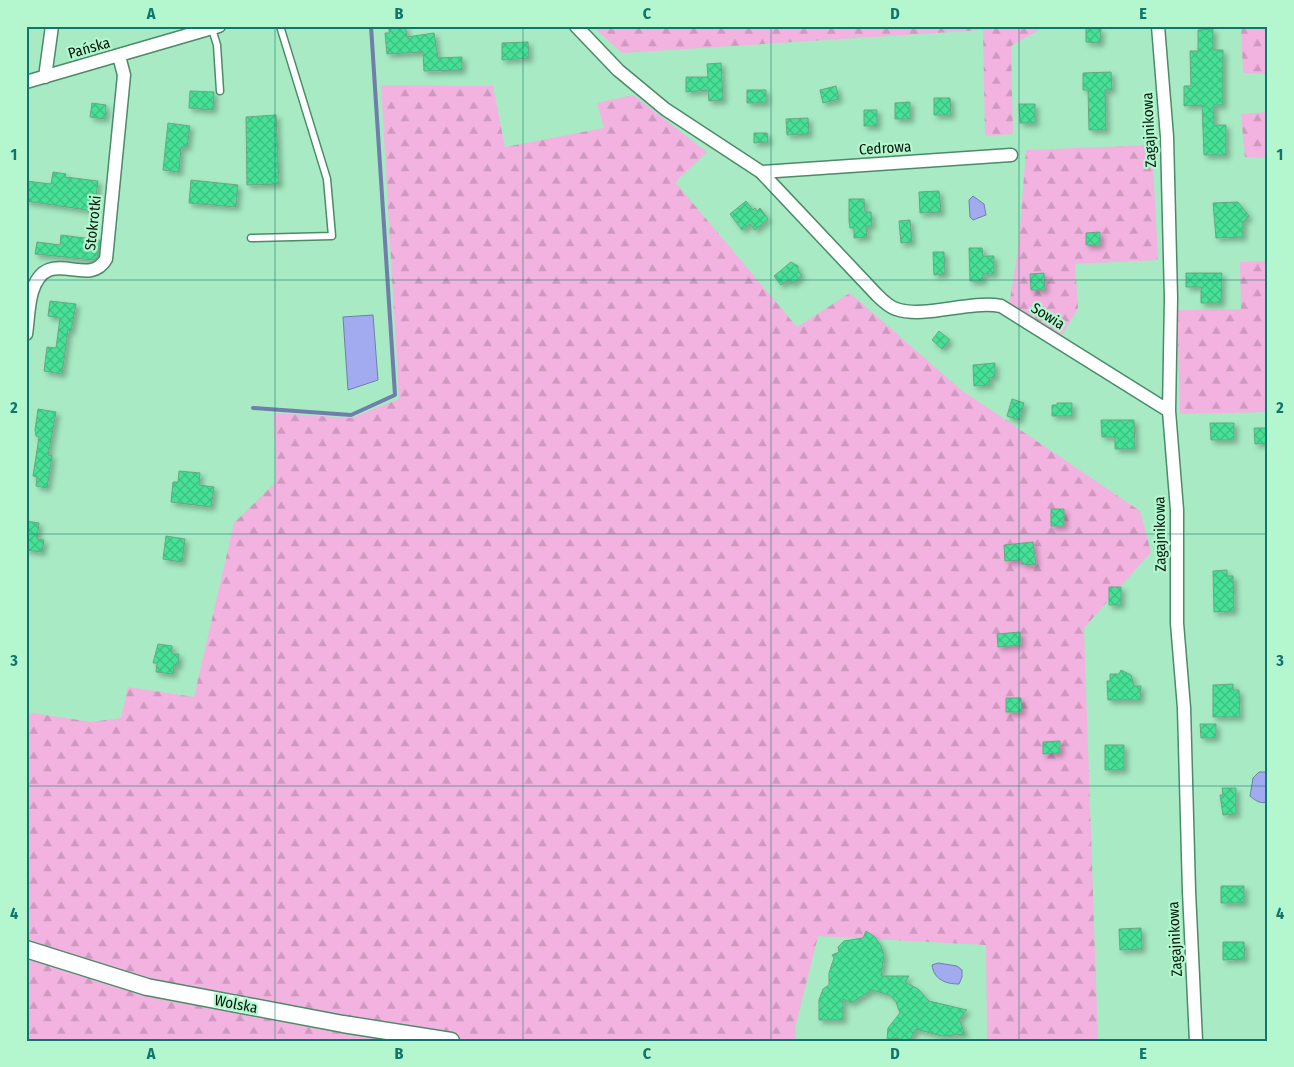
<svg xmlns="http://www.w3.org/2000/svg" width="1294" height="1067" viewBox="0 0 1294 1067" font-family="'Fira Sans Condensed',sans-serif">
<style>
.forest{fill:url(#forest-firs)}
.water{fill:#a2abf0;stroke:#717eab}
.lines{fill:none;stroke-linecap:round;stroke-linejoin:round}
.stream{stroke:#717eab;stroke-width:4}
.building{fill:url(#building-cross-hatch);stroke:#67a883;filter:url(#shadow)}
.service-casing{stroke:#4b8b68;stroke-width:9}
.minor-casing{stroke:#4b8b68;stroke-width:15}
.tertiary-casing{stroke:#4b8b68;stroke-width:19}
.service{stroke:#fff;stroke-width:6}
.minor{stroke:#fff;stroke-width:12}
.tertiary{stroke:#fff;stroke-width:16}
.grid{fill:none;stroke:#0f766e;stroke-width:1;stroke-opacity:0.55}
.labels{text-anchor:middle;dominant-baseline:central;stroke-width:4.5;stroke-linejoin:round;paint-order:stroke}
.street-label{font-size:15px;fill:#001609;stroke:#b4f7cf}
.neatline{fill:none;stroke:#0f766e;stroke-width:2}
.grid-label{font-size:16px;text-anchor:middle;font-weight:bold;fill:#0f766e}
</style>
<defs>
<pattern id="forest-firs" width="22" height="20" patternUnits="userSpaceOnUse" patternTransform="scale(1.25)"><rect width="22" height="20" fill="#f3b3e0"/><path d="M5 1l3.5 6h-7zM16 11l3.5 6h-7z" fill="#cf99bf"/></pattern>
<pattern id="building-cross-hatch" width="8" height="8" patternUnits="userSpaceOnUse" patternTransform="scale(1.25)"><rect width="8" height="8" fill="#46e097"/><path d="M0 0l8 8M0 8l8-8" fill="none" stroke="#3cbf81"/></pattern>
<filter id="shadow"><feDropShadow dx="3.5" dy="3.5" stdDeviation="2.5" flood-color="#0004"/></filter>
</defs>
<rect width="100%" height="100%" fill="#a7eac3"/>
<path class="forest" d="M 592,26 L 1046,26 L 1011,46 L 1013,134 L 985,136 L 983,30 L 622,53 Z
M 1241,26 L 1268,26 L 1268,103 L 1267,74 L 1243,73 Z
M 381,85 L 493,86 L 505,147 L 604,128 L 597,103 L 633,95 L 707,152 L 675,182 L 797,327 L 850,293 L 960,389 L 1140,511 L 1151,552 L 1084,628 L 1098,1041 L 987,1041 L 986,945 L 818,936 L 795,1028 L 796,1041 L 26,1041 L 26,712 L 91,722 L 121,718 L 128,687 L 194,697 L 234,523 L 276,482 L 274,413 L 351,418 L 399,399 Z
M 1268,112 L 1268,158 L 1245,157 L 1241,114 Z
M 1152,145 L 1158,260 L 1075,264 L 1078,308 L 1062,335 L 1009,306 L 1019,242 L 1026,150 Z
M 1268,261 L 1268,412 L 1180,414 L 1177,310 L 1241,309 L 1240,262 Z"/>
<path class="water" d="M 973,196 L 984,204 L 986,215 L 973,220 L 970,217 L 969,200 Z
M 373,315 L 378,380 L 348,390 L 343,317 Z
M 1259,772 L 1268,772 L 1268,802 C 1260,804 1256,801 1250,796 L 1253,778 Z
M 938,963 L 957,966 L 962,970 L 962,977 L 959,984 C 946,984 934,980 932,965 Z"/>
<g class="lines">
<path class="stream" d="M 253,408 L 351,415 L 395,395 L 371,26"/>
</g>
<path class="building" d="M 389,26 L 405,26 L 407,37 L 434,33 L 438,58 L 462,57 L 462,70 L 424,71 L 423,52 L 387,54 L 385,33 L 389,33 Z
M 1086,28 L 1101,29 L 1100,43 L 1086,42 Z
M 1213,29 L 1213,50 L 1223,50 L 1223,105 L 1214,105 L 1214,125 L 1226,125 L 1226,155 L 1204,155 L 1202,105 L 1184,106 L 1184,86 L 1191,86 L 1190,51 L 1198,51 L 1198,30 Z
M 528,42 L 529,58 L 502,60 L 502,43 Z
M 721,63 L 723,100 L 709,101 L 708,90 L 686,92 L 686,77 L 708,77 L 707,64 Z
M 1111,72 L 1112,90 L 1105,90 L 1106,130 L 1089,130 L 1088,90 L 1083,90 L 1083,73 Z
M 836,86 L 839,99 L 823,103 L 820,90 Z
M 747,90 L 766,90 L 766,103 L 747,103 Z
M 190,91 L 214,92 L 213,110 L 189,108 Z
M 934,98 L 950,98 L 951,115 L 934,115 Z
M 910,102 L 910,119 L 895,119 L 895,103 Z
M 92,103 L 106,105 L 105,119 L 90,117 Z
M 1019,104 L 1035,104 L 1035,123 L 1020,123 Z
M 864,110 L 877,110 L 877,126 L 864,126 Z
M 276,115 L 279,184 L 247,185 L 246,117 Z
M 808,118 L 809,134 L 787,135 L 786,119 Z
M 168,123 L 190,126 L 187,147 L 181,147 L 179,172 L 163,170 Z
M 754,133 L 767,133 L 768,142 L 754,143 Z
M 53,172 L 66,174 L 65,177 L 98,181 L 94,211 L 26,201 L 26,181 L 51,184 Z
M 191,180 L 238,185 L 236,207 L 189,203 Z
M 939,191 L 941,212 L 920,213 L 919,192 Z
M 849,199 L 864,199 L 865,212 L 871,212 L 872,226 L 866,226 L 867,237 L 854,238 L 854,228 L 850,228 L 849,221 Z
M 746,201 L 753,210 L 755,208 L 757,211 L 760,208 L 768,219 L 755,230 L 750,224 L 742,230 L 730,214 Z
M 1238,202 L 1249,216 L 1243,222 L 1243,237 L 1216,238 L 1213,203 Z
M 910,220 L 912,242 L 901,243 L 899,221 Z
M 1100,232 L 1100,245 L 1086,245 L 1086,233 Z
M 61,235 L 100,240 L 98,255 L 94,260 L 35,254 L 37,242 L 60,245 Z
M 969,248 L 982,248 L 983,256 L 994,256 L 994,274 L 983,274 L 983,281 L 970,281 Z
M 933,252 L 944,252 L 945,274 L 934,275 Z
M 791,262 L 798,266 L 798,270 L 802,276 L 791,284 L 788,280 L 781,285 L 774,276 Z
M 1044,273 L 1045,290 L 1031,290 L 1030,274 Z
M 1186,273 L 1222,273 L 1221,303 L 1201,303 L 1201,287 L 1186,287 Z
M 50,301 L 76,304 L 71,331 L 68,330 L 62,374 L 44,371 L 47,347 L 56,348 L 60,318 L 48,316 Z
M 939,331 L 950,340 L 942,349 L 932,340 Z
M 995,363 L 995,377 L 989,378 L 990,385 L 974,386 L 973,365 Z
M 1012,399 L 1024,403 L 1019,420 L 1007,416 Z
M 1057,403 L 1072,403 L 1072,416 L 1052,416 L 1052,405 L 1057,405 Z
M 38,409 L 56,412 L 48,455 L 52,456 L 47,488 L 36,486 L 37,477 L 33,476 L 39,437 L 36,436 L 35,430 Z
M 1101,420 L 1134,420 L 1135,449 L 1115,449 L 1115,437 L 1102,437 Z
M 1210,423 L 1234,423 L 1234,440 L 1211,440 Z
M 1254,428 L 1268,428 L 1268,443 L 1255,444 Z
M 179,471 L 200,473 L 199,485 L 214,487 L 211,507 L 171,502 L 173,482 L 178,482 Z
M 1051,509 L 1064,509 L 1064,526 L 1051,526 Z
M 26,521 L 39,523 L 37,539 L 44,540 L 42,552 L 26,550 Z
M 166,536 L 185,539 L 182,562 L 163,559 Z
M 1033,542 L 1036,565 L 1022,564 L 1021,560 L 1005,561 L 1004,545 Z
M 1227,570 L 1227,576 L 1233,576 L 1234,611 L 1214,612 L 1213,571 Z
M 1109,587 L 1121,587 L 1121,605 L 1109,605 Z
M 1020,632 L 1021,645 L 998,647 L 997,634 Z
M 158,644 L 172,646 L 172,654 L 179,654 L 178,666 L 174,665 L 173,674 L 156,672 L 157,663 L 153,663 Z
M 1121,670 L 1131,675 L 1134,686 L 1141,686 L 1140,700 L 1108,700 L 1107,681 L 1110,681 L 1110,674 L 1119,674 Z
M 1233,684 L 1233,690 L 1239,690 L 1240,717 L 1213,717 L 1213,685 Z
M 1006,698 L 1021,698 L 1022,712 L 1006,712 Z
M 1200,724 L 1216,724 L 1216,738 L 1201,738 Z
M 1060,741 L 1060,753 L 1043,754 L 1043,742 Z
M 1105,745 L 1124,745 L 1124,770 L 1105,770 Z
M 1222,788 L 1236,788 L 1236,814 L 1223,815 L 1220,795 L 1223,795 Z
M 1221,886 L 1244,886 L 1244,903 L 1221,903 Z
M 1141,928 L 1142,949 L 1120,950 L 1119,929 Z
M 866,931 L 875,937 L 881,946 L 884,956 L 881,976 L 909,976 L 905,982 L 918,989 L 929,1001 L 967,1010 L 959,1019 L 965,1034 L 942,1036 L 916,1029 L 909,1041 L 893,1038 L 887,1040 L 888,1028 L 900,1013 L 896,1002 L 890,995 L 872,990 L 851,1003 L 843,999 L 843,1020 L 819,1020 L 819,1000 L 823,989 L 829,985 L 829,973 L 834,958 L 832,955 L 839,952 L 838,947 L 844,941 L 863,938 Z
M 1223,942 L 1244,942 L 1245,959 L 1223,960 Z"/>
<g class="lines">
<defs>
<path id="service" d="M 212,29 L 217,45 L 220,91
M 251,238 L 332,236 L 327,179 L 280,26"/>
<path id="minor" d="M 576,26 L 618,70 L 665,109 L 761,172 L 877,295 C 882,300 889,307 896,309 C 926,319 968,300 1001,306 L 1169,411
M 1158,26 L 1167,137 L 1171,298 L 1169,411 L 1177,510 L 1177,623 L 1184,708 L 1189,891 L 1196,1041
M 45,77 L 52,26
M 26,82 L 219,26
M 761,172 L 1011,155
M 26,334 C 28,321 28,305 32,292 C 47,243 88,290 106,259 L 124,75 L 119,56"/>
<path id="tertiary" d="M 26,949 L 147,987 L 343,1024 L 451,1041"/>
</defs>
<use href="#service" class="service-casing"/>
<use href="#minor" class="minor-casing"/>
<use href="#tertiary" class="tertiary-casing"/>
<use href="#service" class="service"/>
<use href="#minor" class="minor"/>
<use href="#tertiary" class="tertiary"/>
</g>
<path class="grid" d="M 275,26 L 275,1041M 523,26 L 523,1041M 771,26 L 771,1041M 1019,26 L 1019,1041M 26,280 L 1268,280M 26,534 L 1268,534M 26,786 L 1268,786"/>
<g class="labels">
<g class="street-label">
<text transform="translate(89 48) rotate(-16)">Pańska</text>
<text transform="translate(1149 130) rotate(-93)">Zagajnikowa</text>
<text transform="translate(885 148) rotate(-4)">Cedrowa</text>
<text transform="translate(93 223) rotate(-84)">Stokrotki</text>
<text transform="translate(1048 316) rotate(32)">Sowia</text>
<text transform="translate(1160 534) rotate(-91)">Zagajnikowa</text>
<text transform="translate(1175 939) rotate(-93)">Zagajnikowa</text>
<text transform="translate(236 1004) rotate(11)">Wolska</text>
</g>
</g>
<rect width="1294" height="1067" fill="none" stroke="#b4f7cf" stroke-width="55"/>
<rect x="28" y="28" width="1238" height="1012" class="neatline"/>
<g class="grid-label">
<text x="151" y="19">A</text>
<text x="399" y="19">B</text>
<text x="647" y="19">C</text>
<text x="895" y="19">D</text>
<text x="1143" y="19">E</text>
<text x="14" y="160">1</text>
<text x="1280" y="160">1</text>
<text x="14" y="413">2</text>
<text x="1280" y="413">2</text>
<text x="14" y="666">3</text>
<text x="1280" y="666">3</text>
<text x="14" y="919">4</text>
<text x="1280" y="919">4</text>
<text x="151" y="1059">A</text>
<text x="399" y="1059">B</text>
<text x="647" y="1059">C</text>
<text x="895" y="1059">D</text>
<text x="1143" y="1059">E</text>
</g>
</svg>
